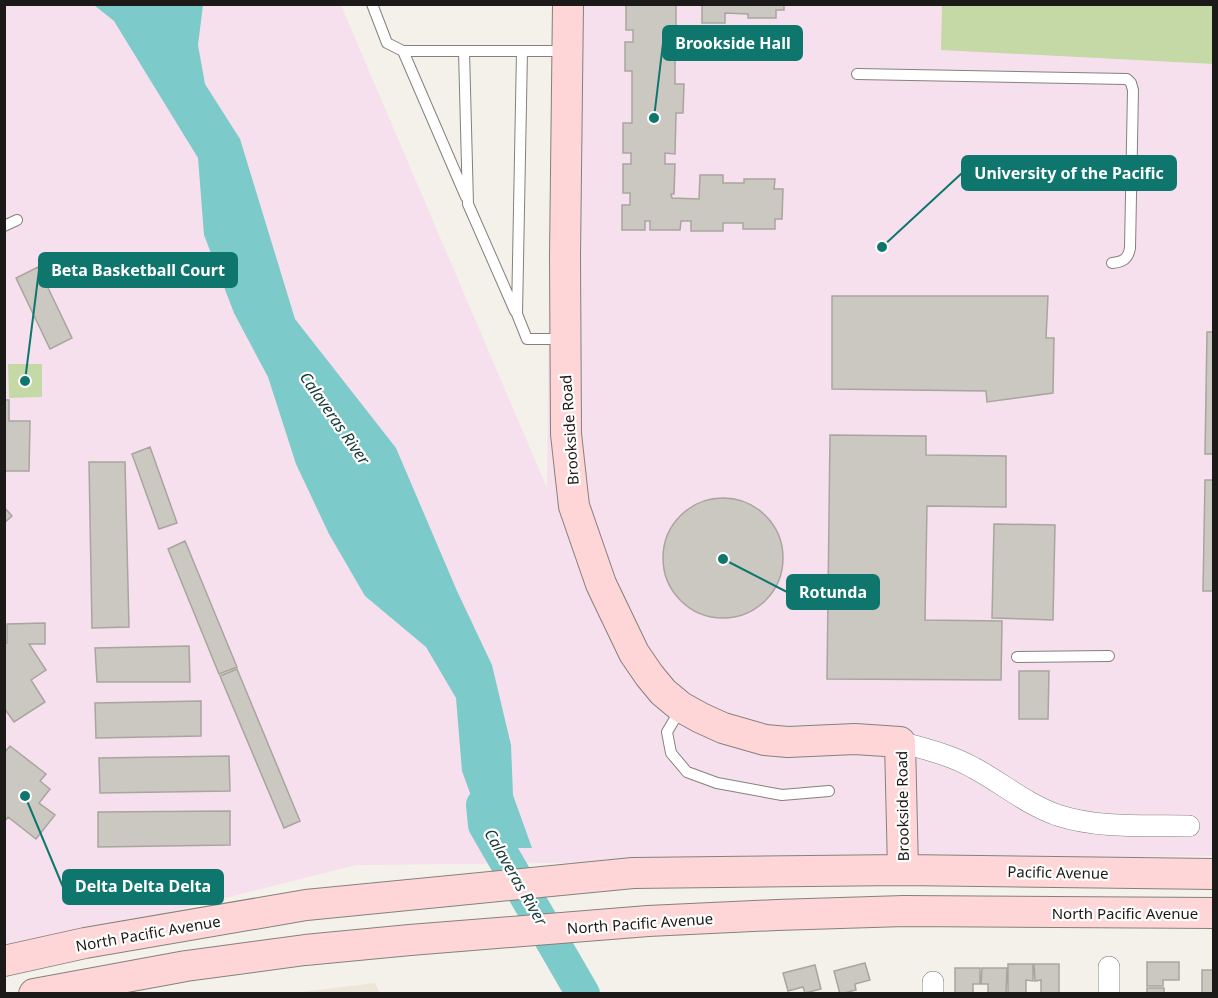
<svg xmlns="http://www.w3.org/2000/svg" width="1218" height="998" viewBox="0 0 1218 998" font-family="'Noto Sans',sans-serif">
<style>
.built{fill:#ece6d8}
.education{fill:#f6e0ed}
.green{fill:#c5d9a7}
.water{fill:#7dcaca}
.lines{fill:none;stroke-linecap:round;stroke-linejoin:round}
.river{stroke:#7dcaca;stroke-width:34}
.building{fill:#cbc8c1;stroke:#a8a59f;stroke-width:1.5}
.lane-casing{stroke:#84817b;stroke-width:12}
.street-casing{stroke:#84817b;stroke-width:22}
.secondary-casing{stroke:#84817b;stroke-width:32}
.lane{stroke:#fff;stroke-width:10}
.street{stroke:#fff;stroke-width:21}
.secondary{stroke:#fed6d8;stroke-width:30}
.labels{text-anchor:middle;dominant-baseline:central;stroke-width:4.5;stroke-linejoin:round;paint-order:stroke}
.street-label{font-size:15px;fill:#1b1a18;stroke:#fffefd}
.water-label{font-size:16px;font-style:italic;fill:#123838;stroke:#fffefd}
.leader{fill:none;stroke:#0f766e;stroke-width:2}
.callout-dot{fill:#0f766e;stroke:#fffefd;stroke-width:2}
.callout{fill:#0f766e;stroke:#0f766e;stroke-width:2}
.callout-label{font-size:16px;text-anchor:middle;font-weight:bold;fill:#fff}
</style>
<rect width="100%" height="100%" fill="#f4f1ea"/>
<path class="built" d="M 375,983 L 380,993 L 293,993 Z"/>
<path class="education" d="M 5,5 L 341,5 L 547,488 L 552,5 L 1213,5 L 1213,856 L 356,865 L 5,954 Z"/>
<path class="green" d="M 942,5 L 1213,5 L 1213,64 L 941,50 Z
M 8,364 L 42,364 L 42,397 L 9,398 Z"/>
<path class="water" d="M 94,5 L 203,5 L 198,45 L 205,84 L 240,139 L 295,319 L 396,448 L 457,591 L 492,665 L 511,745 L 513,795 L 532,848 L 490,848 L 462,771 L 456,698 L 426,647 L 365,596 L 329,534 L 296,464 L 268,377 L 234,313 L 204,235 L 198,158 L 114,21 Z"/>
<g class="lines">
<path class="river" d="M 483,805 L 485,825 L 583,994"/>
</g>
<path class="building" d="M 626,4 L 676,4 L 676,31 L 665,31 L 665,44 L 675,44 L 675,84 L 684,84 L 683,113 L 676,113 L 675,154 L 665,153 L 665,164 L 675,164 L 674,194 L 671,194 L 672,198 L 699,199 L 700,175 L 723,175 L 723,183 L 744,183 L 744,179 L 775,179 L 774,189 L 783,189 L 782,219 L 775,219 L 775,229 L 743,229 L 743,223 L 723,223 L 723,231 L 691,231 L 691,221 L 681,221 L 680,230 L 650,230 L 650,221 L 645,221 L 645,230 L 622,230 L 622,205 L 630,205 L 630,193 L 623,193 L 623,164 L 631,164 L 631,153 L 623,153 L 623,123 L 632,123 L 632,71 L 625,71 L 625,42 L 633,42 L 633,30 L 626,30 Z
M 702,4 L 784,4 L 784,10 L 776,10 L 776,18 L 748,18 L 748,14 L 725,13 L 725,23 L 702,23 Z
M 38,267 L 72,338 L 50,349 L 16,278 Z
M 832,296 L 1048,296 L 1046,338 L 1054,338 L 1053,393 L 987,402 L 986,391 L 832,389 Z
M 1207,332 L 1214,332 L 1214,454 L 1205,454 Z
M 4,400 L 9,400 L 9,421 L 30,421 L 29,471 L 4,471 Z
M 830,435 L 926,436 L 926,455 L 1006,456 L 1006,507 L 927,506 L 925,620 L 1002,621 L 1001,680 L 827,679 Z
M 150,447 L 177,523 L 159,529 L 132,454 Z
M 89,462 L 125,462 L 129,627 L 92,628 Z
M 1205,480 L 1214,480 L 1214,591 L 1203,591 Z
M663 558a60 60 0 1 1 120 0a60 60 0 1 1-120 0Z
M 4,507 L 12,516 L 4,523 Z
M 994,524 L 1055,525 L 1053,620 L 992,618 Z
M 185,541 L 237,667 L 219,674 L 168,549 Z
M 45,623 L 45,644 L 29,644 L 46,670 L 31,680 L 45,702 L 14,722 L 4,708 L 4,644 L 7,643 L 7,624 Z
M 189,646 L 190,682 L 97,682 L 95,648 Z
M 237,669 L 300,821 L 284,828 L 220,676 Z
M 1019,671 L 1049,671 L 1048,719 L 1019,719 Z
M 201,701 L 201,736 L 96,738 L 95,703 Z
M 10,746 L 46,774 L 40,781 L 50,789 L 39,803 L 55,815 L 36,839 L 8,817 L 4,822 L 4,753 Z
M 229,756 L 230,791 L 100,793 L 99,758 Z
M 230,811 L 230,845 L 98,847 L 98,812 Z
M 1147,962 L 1179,962 L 1179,980 L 1163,980 L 1163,986 L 1147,986 Z
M 865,963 L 870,980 L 855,984 L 856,990 L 840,994 L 834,971 Z
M 1008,964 L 1033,964 L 1033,981 L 1026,980 L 1026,994 L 1008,994 Z
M 1034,964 L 1059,964 L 1059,994 L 1041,994 L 1041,980 L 1035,981 Z
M 815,965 L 821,989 L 805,993 L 803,987 L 788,991 L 783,973 Z
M 955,968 L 980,968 L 980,984 L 973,984 L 973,994 L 955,994 Z
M 982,968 L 1007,968 L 1006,994 L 988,994 L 988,984 L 981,984 Z
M 1202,970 L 1214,970 L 1214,994 L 1202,994 Z
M 1147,988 L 1164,988 L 1164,994 L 1147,994 Z"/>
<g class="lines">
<defs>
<path id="lane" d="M 372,4 L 387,43 L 403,51 L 565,51
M 403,51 L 466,197
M 464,51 L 468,204 L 515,311
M 522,51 L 517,314 L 527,339 L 564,339
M 857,74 L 1127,79 L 1131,83 L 1133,90 L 1130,248 C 1128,259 1123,262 1112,263
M 4,226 L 17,220
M 1017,657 L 1109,656
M 680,710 L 667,732 L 671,753 L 687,772 L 717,783 L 782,795 L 829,791"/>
<path id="street" d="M 900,742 C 926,749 951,755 974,768 C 1002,783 1026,804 1057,815 C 1100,829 1146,825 1189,826
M 1109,967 L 1109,994
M 933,982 L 933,994"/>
<path id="secondary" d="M 568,4 L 565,256 L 566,434 L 574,506 L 601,584 L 634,653 L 649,675 L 663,692 L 681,707 L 701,718 L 723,728 L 765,740 L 788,742 L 855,739 L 900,742 L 903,870
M 4,961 L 85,943 L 306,905 L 633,873 L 903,870 L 1214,874
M 34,994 L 186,966 L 305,950 L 410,940 L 648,921 L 777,915 L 904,911 L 1214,913"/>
</defs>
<use href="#lane" class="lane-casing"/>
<use href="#street" class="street-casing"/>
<use href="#secondary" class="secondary-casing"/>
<use href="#lane" class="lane"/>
<use href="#street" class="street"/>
<use href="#secondary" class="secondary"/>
</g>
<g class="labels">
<g class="street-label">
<text transform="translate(569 430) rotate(-94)">Brookside Road</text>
<text transform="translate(902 806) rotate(-91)">Brookside Road</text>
<text transform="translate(1058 872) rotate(1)">Pacific Avenue</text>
<text x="1125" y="913">North Pacific Avenue</text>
<text transform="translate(640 923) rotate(-4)">North Pacific Avenue</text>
<text transform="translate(148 933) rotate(-10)">North Pacific Avenue</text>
</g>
<g class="water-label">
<text transform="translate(335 418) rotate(55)">Calaveras River</text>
<text transform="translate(516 877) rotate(60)">Calaveras River</text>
</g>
</g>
<path class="leader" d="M654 118L663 43M882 247L962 173M25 381L39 270M723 559L787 592M25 796L63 887"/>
<g class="callout-dot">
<circle cx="654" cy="118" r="6"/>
<circle cx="882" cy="247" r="6"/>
<circle cx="25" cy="381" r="6"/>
<circle cx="723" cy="559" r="6"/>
<circle cx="25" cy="796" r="6"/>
</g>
<g class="callout">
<rect x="663" y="26" width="139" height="34" rx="6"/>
<rect x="962" y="156" width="214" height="34" rx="6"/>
<rect x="39" y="253" width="198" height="34" rx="6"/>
<rect x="787" y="575" width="92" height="34" rx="6"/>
<rect x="63" y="870" width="160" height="34" rx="6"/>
</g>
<g class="callout-label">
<text x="733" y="49">Brookside Hall</text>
<text x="1069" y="179">University of the Pacific</text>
<text x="138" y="276">Beta Basketball Court</text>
<text x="833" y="598">Rotunda</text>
<text x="143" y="892">Delta Delta Delta</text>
</g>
<rect width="1218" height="998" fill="none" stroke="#1b1a18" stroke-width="12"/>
</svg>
